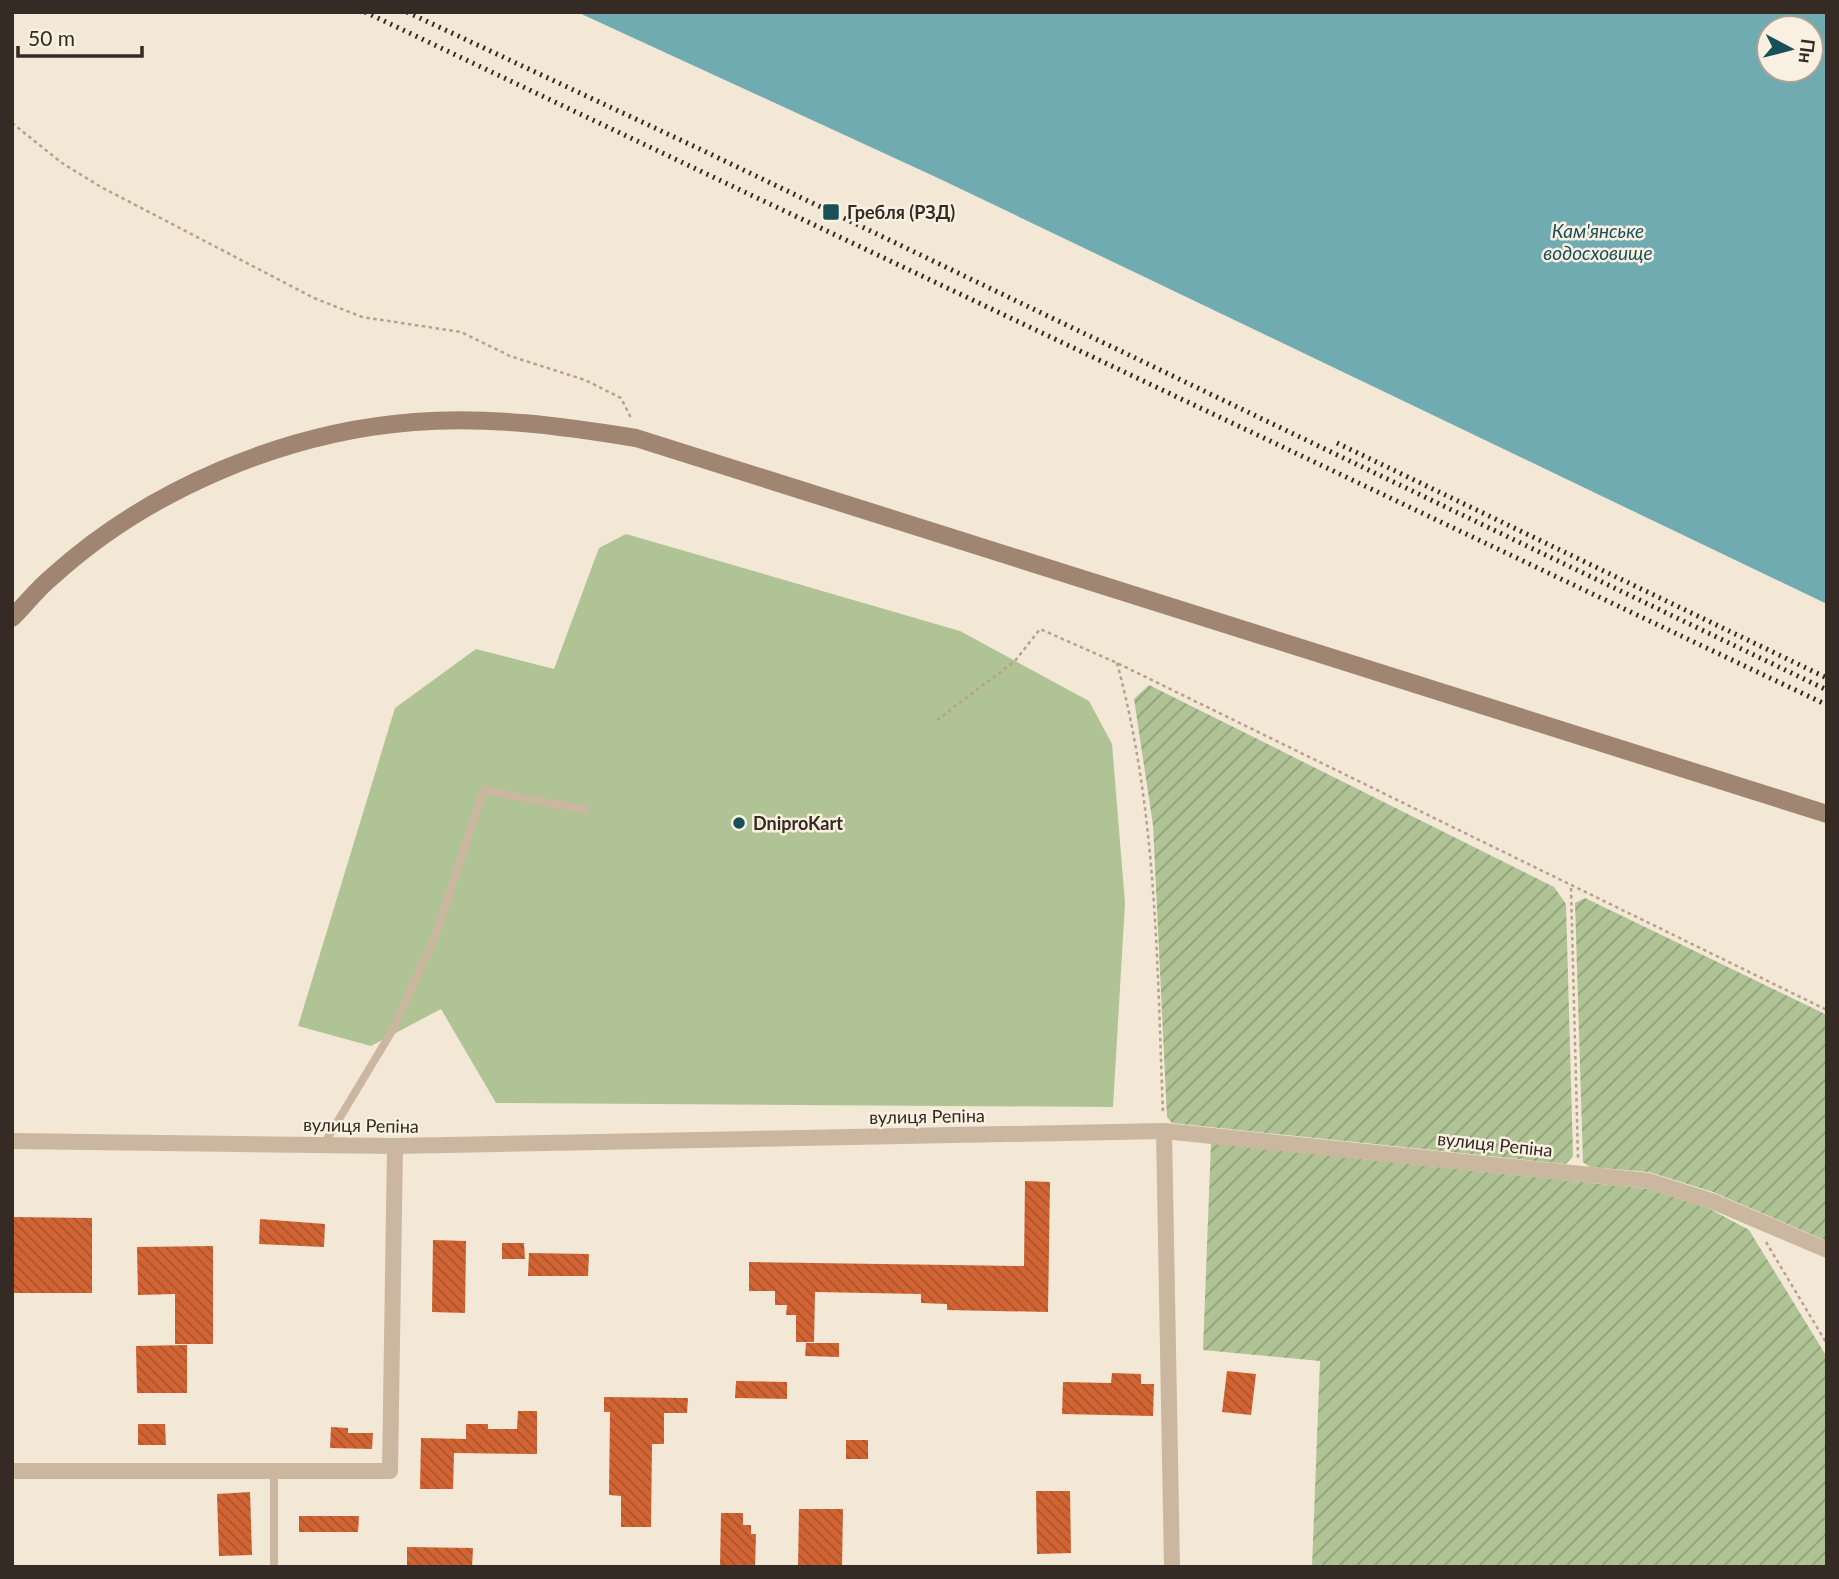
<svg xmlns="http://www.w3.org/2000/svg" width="1839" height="1579" viewBox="0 0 1839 1579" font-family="Lato,sans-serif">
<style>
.garden{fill:url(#garden-furrows)}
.pitch{fill:#b0c394}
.water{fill:#71abb2;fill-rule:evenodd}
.building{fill:url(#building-back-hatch)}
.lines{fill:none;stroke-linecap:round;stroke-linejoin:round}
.path{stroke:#b7a18a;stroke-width:2.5;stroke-dasharray:3.5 3.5;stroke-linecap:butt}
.service{stroke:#cbb7a0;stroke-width:8}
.minor{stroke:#cbb7a0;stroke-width:16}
.secondary{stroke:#9f8572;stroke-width:18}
.rail{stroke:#352a24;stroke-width:5;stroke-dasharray:2 5;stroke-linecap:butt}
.poi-dot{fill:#165059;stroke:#faf0e1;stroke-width:2.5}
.labels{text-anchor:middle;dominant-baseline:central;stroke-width:5;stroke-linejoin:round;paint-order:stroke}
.poi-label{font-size:18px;font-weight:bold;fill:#352a24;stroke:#faf0e1;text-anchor:start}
.street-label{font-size:18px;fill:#352a24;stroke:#faf0e1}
.water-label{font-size:19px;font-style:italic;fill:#165059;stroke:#faf0e1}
</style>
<defs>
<pattern id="garden-furrows" width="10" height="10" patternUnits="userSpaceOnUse" patternTransform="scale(1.75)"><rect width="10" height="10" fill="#b0c394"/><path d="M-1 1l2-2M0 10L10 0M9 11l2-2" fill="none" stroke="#909f79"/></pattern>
<pattern id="building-back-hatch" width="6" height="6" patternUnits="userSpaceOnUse" patternTransform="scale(1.75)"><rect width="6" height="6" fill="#d26434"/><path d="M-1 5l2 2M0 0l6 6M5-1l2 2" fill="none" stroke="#ab532c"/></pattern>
</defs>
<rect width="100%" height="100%" fill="#f3e7d5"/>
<path class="garden" d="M 1149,685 L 1554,887 L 1566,904 L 1573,1156 L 1566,1164 L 1172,1123 L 1167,1117 L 1153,825 L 1134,699 Z
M 1585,898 L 1827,1015 L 1827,1241 L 1713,1192 L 1649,1172 L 1590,1167 L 1583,1162 L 1575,903 Z
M 1211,1143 L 1648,1189 L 1708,1208 L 1749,1230 L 1827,1357 L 1827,1567 L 1312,1567 L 1320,1361 L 1203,1350 Z"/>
<path class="pitch" d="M 626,534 L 960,631 L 1089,701 L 1112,744 L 1125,903 L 1113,1107 L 496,1103 L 441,1009 L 371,1046 L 298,1026 L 395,708 L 476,649 L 554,669 L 599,548 Z"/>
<path class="water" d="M 577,12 L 1827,12 L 1827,604 L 940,179 ZM 1769,28 L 1811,28 L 1811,70 L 1769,70 Z"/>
<path class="building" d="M 1025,1181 L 1050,1182 L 1048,1312 L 947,1310 L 947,1304 L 921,1303 L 921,1294 L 815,1292 L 814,1342 L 796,1342 L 796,1315 L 786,1315 L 787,1305 L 775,1305 L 775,1291 L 749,1291 L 749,1262 L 1024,1266 Z
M 12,1217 L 92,1218 L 92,1293 L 12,1293 Z
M 260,1219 L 325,1224 L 324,1247 L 259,1244 Z
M 433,1240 L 466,1241 L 465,1313 L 432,1312 Z
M 502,1243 L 524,1243 L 525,1259 L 502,1259 Z
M 213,1246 L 213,1344 L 175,1344 L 175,1294 L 138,1295 L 137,1247 Z
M 529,1253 L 589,1254 L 588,1276 L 528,1276 Z
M 806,1343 L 839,1343 L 839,1357 L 805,1356 Z
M 187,1345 L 187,1393 L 137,1393 L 136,1346 Z
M 1227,1371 L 1256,1374 L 1251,1415 L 1222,1412 Z
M 1112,1373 L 1141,1374 L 1141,1384 L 1154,1384 L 1153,1416 L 1062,1414 L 1063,1382 L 1111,1383 Z
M 736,1381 L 787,1382 L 787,1399 L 735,1398 Z
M 604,1397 L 688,1398 L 687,1413 L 664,1413 L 664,1444 L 652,1444 L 651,1527 L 621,1527 L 621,1496 L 609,1495 L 610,1412 L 604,1412 Z
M 518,1411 L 537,1411 L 537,1454 L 454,1453 L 453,1489 L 420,1489 L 421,1438 L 466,1439 L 466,1424 L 488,1424 L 488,1429 L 517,1429 Z
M 138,1424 L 165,1424 L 166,1445 L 138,1445 Z
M 331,1427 L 348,1428 L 348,1433 L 373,1433 L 372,1449 L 330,1448 Z
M 846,1440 L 868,1440 L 868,1459 L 846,1459 Z
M 1036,1491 L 1070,1491 L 1071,1553 L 1037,1554 Z
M 250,1492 L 252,1555 L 219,1556 L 217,1494 Z
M 799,1509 L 843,1509 L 842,1567 L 798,1567 Z
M 721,1513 L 743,1513 L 743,1525 L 751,1525 L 751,1534 L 756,1534 L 755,1567 L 720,1567 Z
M 299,1516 L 359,1516 L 358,1532 L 299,1532 Z
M 407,1547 L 473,1548 L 472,1567 L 407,1567 Z"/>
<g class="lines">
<path class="path" d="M 12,123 L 62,163 L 101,187 L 314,298 L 362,317 L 461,332 L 510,356 L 585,380 L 621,398 L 632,420
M 1117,663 C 1157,810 1157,963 1163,1114
M 937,720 L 1015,661 L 1040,629 L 1117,663 L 1827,1010
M 1571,888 L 1578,1158
M 1766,1242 L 1827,1344"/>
<path class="service" d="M 324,1144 L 392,1031 L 436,934 L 484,789 C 518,799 550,802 585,810
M 274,1567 L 274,1471"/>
<path class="minor" d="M 1164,1131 L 1172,1567
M 12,1141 L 395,1146 L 1164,1131 L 1649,1181 L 1712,1201 L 1827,1250
M 12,1471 L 390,1471 L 395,1146"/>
<path class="secondary" d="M 12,618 C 26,604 38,588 53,576 C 149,489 285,432 414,422 C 488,416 563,426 636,438 L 1827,814"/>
<path class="rail" d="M 365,12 L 1827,705
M 407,12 L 704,151 L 1827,690
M 1337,443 L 1827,678"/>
</g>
<g class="poi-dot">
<rect x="822" y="203" width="18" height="18" rx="3.5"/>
<circle cx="739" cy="823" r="7"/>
</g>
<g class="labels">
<g class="poi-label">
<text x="847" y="212">Гребля (РЗД)</text>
<text x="753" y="823">DniproKart</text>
</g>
<g class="street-label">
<text transform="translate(927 1116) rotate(-1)">вулиця Репіна</text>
<text transform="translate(361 1125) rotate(1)">вулиця Репіна</text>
<text transform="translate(1495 1144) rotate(6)">вулиця Репіна</text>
</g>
<g class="water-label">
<text x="1598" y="230">Кам'янське<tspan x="1598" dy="22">водосховище</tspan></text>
</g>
</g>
<rect width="1839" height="1579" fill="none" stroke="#352a24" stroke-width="28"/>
<g transform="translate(1790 49) rotate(97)"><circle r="33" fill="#faf0e1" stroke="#aba195" stroke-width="2"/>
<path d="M0-5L12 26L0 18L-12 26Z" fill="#165059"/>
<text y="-10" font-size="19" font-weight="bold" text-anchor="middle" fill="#352a24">Пн</text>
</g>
<path d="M18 46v10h124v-10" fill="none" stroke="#352a24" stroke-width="3.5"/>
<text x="28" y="46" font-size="21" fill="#352a24" stroke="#faf0e1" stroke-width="5" paint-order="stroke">50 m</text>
</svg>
